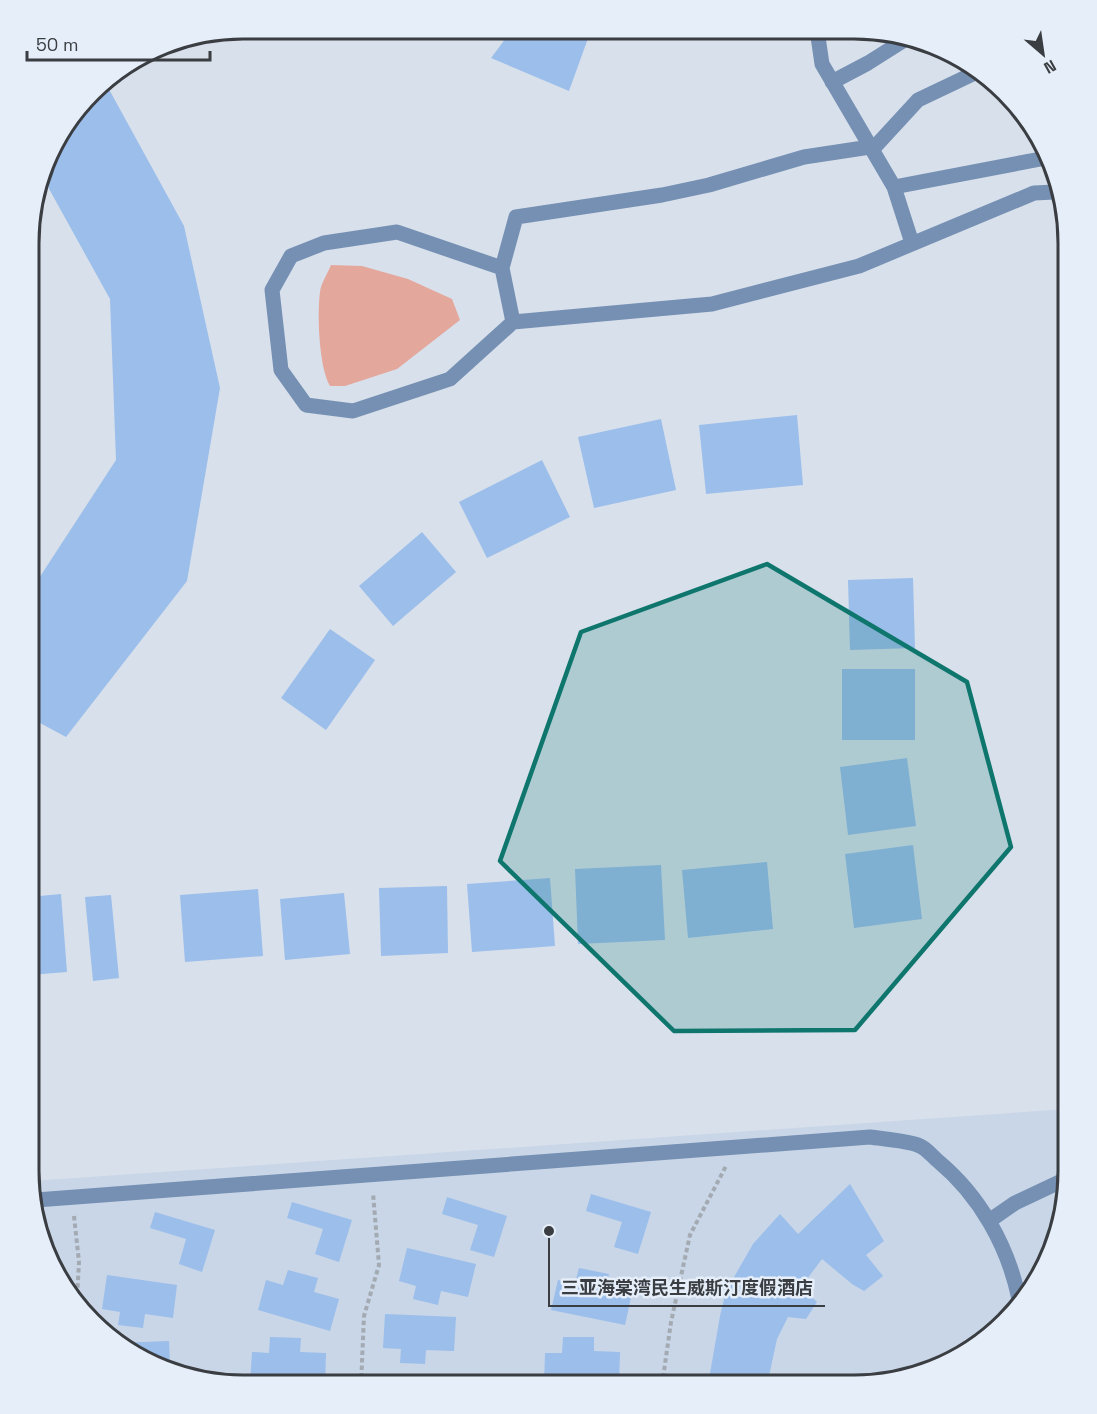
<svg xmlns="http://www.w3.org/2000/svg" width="1097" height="1414" viewBox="0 0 1097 1414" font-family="'Space Grotesk','Noto Sans SC',sans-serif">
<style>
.built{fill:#c9d6e7}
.water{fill:#e4a79c}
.building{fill:#9bbeeb}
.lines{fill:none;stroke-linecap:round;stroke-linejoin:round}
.path{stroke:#a3aab2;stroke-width:4;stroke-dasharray:4.5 3;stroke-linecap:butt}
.minor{stroke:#7590b3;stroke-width:15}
.marked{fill:#0f766e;fill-opacity:0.2;stroke:#0f766e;stroke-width:4.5;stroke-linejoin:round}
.rim{fill:none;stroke:#3a3d41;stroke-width:3}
.leader{fill:none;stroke:#3a3d41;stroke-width:2}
.callout-dot{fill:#3a3d41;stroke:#e5eef9;stroke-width:2}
.callout-label{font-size:18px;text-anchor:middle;font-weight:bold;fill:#3a3d41;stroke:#e5eef9;stroke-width:5;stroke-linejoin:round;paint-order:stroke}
</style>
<rect width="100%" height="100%" fill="#d8e0eb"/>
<path class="built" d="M 1068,1109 L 1068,1185 L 1040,1279 L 961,1357 L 868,1385 L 228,1385 L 124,1350 L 57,1278 L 31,1181 Z"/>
<path class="water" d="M 331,265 L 362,266 L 408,279 L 452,299 L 460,320 L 397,369 L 345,386 L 330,386 C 319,367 317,314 320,292 C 321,283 328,273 331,265 Z"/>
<path class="building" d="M 508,29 L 591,30 L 569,91 L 491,58 L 503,42 Z
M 102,81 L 105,82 L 184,226 L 220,388 L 187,581 L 66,737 L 29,717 L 30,592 L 116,460 L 110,299 L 43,178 L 57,136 Z
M 797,415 L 803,485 L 706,494 L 699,425 Z
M 661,419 L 676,490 L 594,508 L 578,437 Z
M 542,460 L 570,517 L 487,558 L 459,502 Z
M 422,532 L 456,572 L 393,626 L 359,586 Z
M 913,578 L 915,648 L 850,650 L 848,580 Z
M 330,629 L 375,660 L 326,730 L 281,698 Z
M 842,669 L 915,669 L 915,740 L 842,740 Z
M 907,758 L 916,826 L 848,835 L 840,767 Z
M 913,845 L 922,919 L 854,928 L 845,854 Z
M 767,862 L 773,929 L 688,938 L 682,870 Z
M 661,865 L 665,940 L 578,944 L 575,869 Z
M 550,878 L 555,946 L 472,952 L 467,884 Z
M 447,886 L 448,953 L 381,956 L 379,888 Z
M 258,889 L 263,956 L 185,962 L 180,895 Z
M 344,893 L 350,954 L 285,960 L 280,899 Z
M 61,894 L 67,972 L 29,975 L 29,897 Z
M 111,895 L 119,978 L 93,981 L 85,897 Z
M 850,1184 L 884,1241 L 866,1255 L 883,1276 L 864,1291 L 852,1284 L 822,1259 L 801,1287 L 817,1302 L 806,1319 L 788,1317 L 777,1339 L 767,1385 L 708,1385 L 720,1316 L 726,1291 L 753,1244 L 780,1214 L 798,1234 Z
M 591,1194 L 651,1212 L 638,1254 L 614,1247 L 622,1222 L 586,1211 Z
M 447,1197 L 507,1216 L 494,1257 L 470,1250 L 478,1225 L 442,1214 Z
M 292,1202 L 352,1220 L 339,1262 L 315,1254 L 323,1229 L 287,1218 Z
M 155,1212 L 215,1230 L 202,1272 L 179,1264 L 186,1239 L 150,1228 Z
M 407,1248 L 476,1264 L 468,1297 L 441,1291 L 438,1305 L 413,1299 L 416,1286 L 399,1281 Z
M 579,1268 L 609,1274 L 606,1288 L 632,1293 L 625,1325 L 551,1310 L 558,1280 L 575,1283 Z
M 288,1270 L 318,1278 L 314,1292 L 339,1299 L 330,1331 L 258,1310 L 266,1280 L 283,1285 Z
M 107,1275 L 177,1285 L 173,1318 L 145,1314 L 143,1328 L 118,1325 L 120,1312 L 102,1309 Z
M 385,1314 L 456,1317 L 454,1351 L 426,1350 L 425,1364 L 400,1363 L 401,1349 L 383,1348 Z
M 270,1337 L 301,1338 L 300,1352 L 326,1353 L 325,1385 L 250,1383 L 252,1352 L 269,1353 Z
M 563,1337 L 594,1337 L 594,1351 L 620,1352 L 619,1385 L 544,1384 L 545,1353 L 562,1353 Z
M 169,1341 L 170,1365 L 124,1350 L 118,1343 Z"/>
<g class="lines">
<path class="path" d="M 74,1216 L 79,1262 L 77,1299
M 361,1385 L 364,1316 L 379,1265 L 373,1193
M 662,1385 L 671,1322 L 690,1235 L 726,1166"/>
<path class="minor" d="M 817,30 L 822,64 L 894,187 L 912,243
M 832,82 L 868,63 L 906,39
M 872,150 L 918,100 L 979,71
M 894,187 L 1046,158
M 502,268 L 397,232 L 324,243 L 291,256 L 272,290 L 281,370 L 306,405 L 353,411 L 450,379 L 513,322 L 712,304 L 859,266 L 1034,193 L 1055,192
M 513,322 L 502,268 L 516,217 L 662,195 L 709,185 L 804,157 L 870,147
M 36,1200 L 870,1137 C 883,1139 910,1141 920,1146 C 927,1149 933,1157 938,1161 C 980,1196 1008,1246 1019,1299
M 989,1221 L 1015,1203 L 1068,1178"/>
</g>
<path class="marked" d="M 767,564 L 967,682 L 1011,847 L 855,1030 L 674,1031 L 500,861 L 581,632 Z"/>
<path d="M0 0H1097V1414H0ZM243 39H854A204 204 0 0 1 1058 243V1171A204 204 0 0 1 854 1375H243A204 204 0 0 1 39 1171V243A204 204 0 0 1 243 39Z" fill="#e5eef9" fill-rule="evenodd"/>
<path class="rim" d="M243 39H854A204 204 0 0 1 1058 243V1171A204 204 0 0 1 854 1375H243A204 204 0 0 1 39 1171V243A204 204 0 0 1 243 39Z"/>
<path class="leader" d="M549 1231L549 1306H825"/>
<circle class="callout-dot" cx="549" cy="1231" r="6"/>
<g class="callout-label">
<text x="687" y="1294">三亚海棠湾民生威斯汀度假酒店</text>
</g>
<g transform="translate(1043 54) rotate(151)" stroke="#e5eef9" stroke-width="4.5" paint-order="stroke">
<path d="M0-4.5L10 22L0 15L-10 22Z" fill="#3a3d41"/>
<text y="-9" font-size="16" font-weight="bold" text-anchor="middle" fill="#3a3d41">N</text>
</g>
<path d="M27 51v9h183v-9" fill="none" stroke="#3a3d41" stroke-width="3"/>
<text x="36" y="51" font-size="18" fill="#3a3d41" stroke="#e5eef9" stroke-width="4.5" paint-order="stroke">50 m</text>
</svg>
